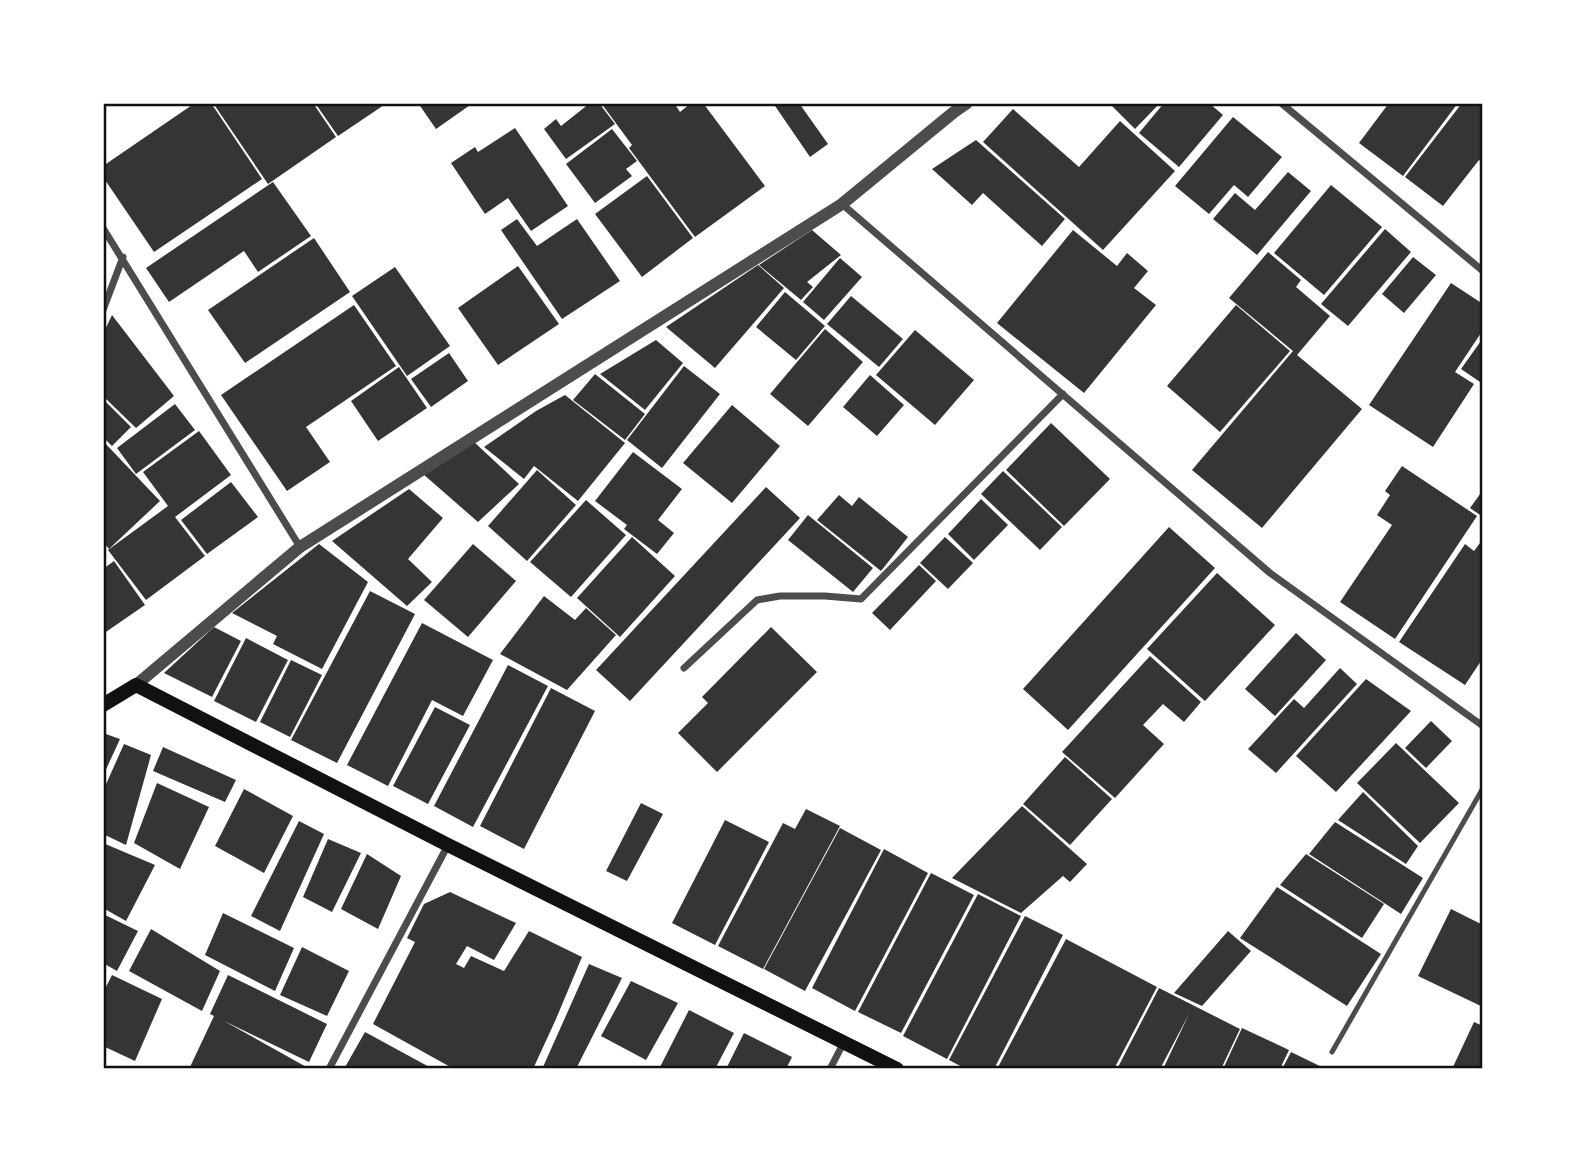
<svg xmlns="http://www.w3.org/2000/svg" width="1586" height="1172" viewBox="0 0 1586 1172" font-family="Ubuntu,sans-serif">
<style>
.building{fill:#353535}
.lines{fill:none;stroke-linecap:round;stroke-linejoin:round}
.service{stroke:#4c4c4c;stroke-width:5}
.minor{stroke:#4c4c4c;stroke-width:7}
.tertiary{stroke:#4c4c4c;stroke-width:12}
.secondary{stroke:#111;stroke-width:14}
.neatline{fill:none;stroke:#111;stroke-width:2.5}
</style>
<rect width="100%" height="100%" fill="#fff"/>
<path class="building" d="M 195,103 L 211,103 L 262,179 L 154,252 L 103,177 L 103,166 Z
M 213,103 L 313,103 L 336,137 L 268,184 Z
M 315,103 L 387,103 L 338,136 Z
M 418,103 L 473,103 L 436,129 Z
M 590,103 L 599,103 L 615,124 L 566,159 L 544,129 L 556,119 L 561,126 Z
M 601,103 L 674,103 L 680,112 L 691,103 L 703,103 L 765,186 L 695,237 L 629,148 L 632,145 Z
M 773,103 L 799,103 L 828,144 L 810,157 Z
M 1109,103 L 1160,103 L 1135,129 Z
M 1164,103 L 1209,103 L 1223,115 L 1179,167 L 1139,133 Z
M 1389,103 L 1458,103 L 1403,176 L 1359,143 Z
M 1462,103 L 1483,103 L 1483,163 L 1479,160 L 1443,206 L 1405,177 Z
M 1013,109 L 1079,167 L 1120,121 L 1175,171 L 1103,250 L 983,142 Z
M 1233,117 L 1282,157 L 1248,197 L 1234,185 L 1209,214 L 1175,186 Z
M 515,128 L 568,206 L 531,231 L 508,198 L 485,214 L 451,163 L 475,147 L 478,152 Z
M 612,129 L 637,161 L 626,169 L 632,176 L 595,203 L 566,164 Z
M 976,140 L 1065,219 L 1042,246 L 983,193 L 972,205 L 932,169 Z
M 1288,172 L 1311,191 L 1257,255 L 1213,219 L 1235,193 L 1255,210 Z
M 647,176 L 693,238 L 642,277 L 595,214 Z
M 273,182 L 311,236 L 258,272 L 244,251 L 169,302 L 146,268 Z
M 1331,185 L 1382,227 L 1324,295 L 1274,253 Z
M 517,219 L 537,246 L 577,219 L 620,281 L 562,319 L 501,230 Z
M 1385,229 L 1411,252 L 1348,326 L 1321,304 Z
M 812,230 L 841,255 L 807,282 L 813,287 L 801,300 L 759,265 Z
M 1073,230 L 1117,266 L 1127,253 L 1148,271 L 1134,288 L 1156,305 L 1084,393 L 997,323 Z
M 314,238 L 350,292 L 245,363 L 208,310 Z
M 1268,252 L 1301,280 L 1296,287 L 1330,316 L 1297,355 L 1362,409 L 1262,528 L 1192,470 L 1293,351 L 1229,298 Z
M 1413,257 L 1436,275 L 1404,313 L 1382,294 Z
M 840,258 L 862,277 L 824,320 L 803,302 Z
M 758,265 L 784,288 L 715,368 L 666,327 Z
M 518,266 L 559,324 L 498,365 L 458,308 Z
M 395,267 L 450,346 L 407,376 L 352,296 Z
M 1451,283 L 1483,304 L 1483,330 L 1455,372 L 1474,384 L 1433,447 L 1369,405 Z
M 785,292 L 825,326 L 796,360 L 756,327 Z
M 851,296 L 903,339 L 879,367 L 827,324 Z
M 354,305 L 396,366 L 306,427 L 330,462 L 287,491 L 221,395 Z
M 1236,305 L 1290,351 L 1220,432 L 1167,386 Z
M 112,315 L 174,396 L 136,428 L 103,396 L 103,334 Z
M 825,329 L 863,362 L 808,426 L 770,394 Z
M 915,330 L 974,380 L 935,425 L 876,375 Z
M 1483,338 L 1483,384 L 1461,369 Z
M 656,340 L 683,363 L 645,410 L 600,374 Z
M 449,353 L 468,381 L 431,407 L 411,379 Z
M 684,366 L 720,394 L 662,468 L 627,440 Z
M 399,367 L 427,408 L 378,441 L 351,401 Z
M 595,374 L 645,414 L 625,440 L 573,400 Z
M 870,375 L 904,405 L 877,436 L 843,407 Z
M 565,395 L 625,443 L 578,501 L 534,466 L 524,479 L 484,447 L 536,411 Z
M 103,399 L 131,427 L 112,446 L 103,437 Z
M 175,404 L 195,430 L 136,474 L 117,448 Z
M 732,405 L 780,446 L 732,503 L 683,463 Z
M 1051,423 L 1110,479 L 1064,526 L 1006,470 Z
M 199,431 L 231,475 L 175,517 L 205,556 L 146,600 L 108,550 L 168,506 L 143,472 Z
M 103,441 L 160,501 L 109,549 L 103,542 Z
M 473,441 L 519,484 L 478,522 L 423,474 Z
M 633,452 L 682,489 L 658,520 L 674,533 L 657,554 L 624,529 L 627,525 L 595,501 Z
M 1402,466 L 1477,516 L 1395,639 L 1340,602 L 1392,525 L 1377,515 L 1390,495 L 1385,491 Z
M 537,470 L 576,505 L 527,561 L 488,526 Z
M 1003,471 L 1062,527 L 1040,550 L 981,494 Z
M 231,482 L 258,517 L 207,554 L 181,520 Z
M 766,487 L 800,518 L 630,701 L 596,670 Z
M 409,489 L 443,518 L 408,559 L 432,582 L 407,606 L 332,541 Z
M 1483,490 L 1483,517 L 1470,508 Z
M 839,495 L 852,506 L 859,497 L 908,537 L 881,571 L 817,520 Z
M 981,499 L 1008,525 L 974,560 L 948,534 Z
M 586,500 L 626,535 L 571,597 L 530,562 Z
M 808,515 L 873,568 L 853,592 L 788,540 Z
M 1169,527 L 1215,568 L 1068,730 L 1023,689 Z
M 632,537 L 675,576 L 620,637 L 577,598 Z
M 945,537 L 973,563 L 948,589 L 920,563 Z
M 1483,539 L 1483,658 L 1465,685 L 1399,642 L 1465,544 L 1474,551 Z
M 319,544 L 368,582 L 322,669 L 273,644 L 277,636 L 232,613 Z
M 473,544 L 516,581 L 468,637 L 424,600 Z
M 114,561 L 145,605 L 103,634 L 103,569 Z
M 919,565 L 936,581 L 890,630 L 872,613 Z
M 1217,573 L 1275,625 L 1205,701 L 1147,649 Z
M 370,591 L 415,614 L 337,763 L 291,740 Z
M 544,596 L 575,620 L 586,608 L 616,635 L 567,690 L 500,654 Z
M 422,623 L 493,660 L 463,716 L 432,700 L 388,786 L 347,765 Z
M 214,627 L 241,641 L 212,697 L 164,673 Z
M 771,627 L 817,672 L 717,772 L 678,733 L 708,703 L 702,697 Z
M 1296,633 L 1326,660 L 1275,716 L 1245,689 Z
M 246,638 L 288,660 L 256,722 L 214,701 Z
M 1150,656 L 1201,702 L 1184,722 L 1163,704 L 1143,725 L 1164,744 L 1115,798 L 1062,752 Z
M 291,660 L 322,675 L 290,737 L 260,722 Z
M 508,665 L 548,686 L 473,827 L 434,806 Z
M 1340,668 L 1357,684 L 1276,773 L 1248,749 L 1294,699 L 1304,708 Z
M 1366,679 L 1411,711 L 1336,792 L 1296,756 Z
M 551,688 L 595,711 L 524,849 L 480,826 Z
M 435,707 L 470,725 L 428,804 L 393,786 Z
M 1431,721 L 1452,741 L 1426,768 L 1405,748 Z
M 103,733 L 120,739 L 103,776 Z
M 1396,743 L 1459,803 L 1420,843 L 1357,783 Z
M 124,744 L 151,755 L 126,845 L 103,834 L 103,791 Z
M 163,747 L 236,780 L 225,802 L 153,771 Z
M 1065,757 L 1112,799 L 1070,845 L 1023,804 Z
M 157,783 L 209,807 L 180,869 L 134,843 Z
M 244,789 L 293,816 L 264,873 L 215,846 Z
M 1363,792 L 1418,846 L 1406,864 L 1338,820 Z
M 641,803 L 663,814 L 627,881 L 606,871 Z
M 1022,806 L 1087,864 L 1070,882 L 1063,876 L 1021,913 L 952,878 Z
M 806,809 L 840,826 L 763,969 L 718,946 L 783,823 L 795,829 Z
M 725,820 L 769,842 L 715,945 L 672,923 Z
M 299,821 L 324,834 L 280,931 L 251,916 Z
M 1335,822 L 1423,878 L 1401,914 L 1309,854 Z
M 840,828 L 881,850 L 805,991 L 764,969 Z
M 328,839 L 361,853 L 332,912 L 303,897 Z
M 103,843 L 155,865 L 126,921 L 103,908 Z
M 884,849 L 928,873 L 855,1011 L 812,988 Z
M 367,854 L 401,876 L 378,929 L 341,909 Z
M 1306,854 L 1384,904 L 1362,938 L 1280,885 Z
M 931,873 L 974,895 L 901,1033 L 858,1012 Z
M 1277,887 L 1381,954 L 1347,1006 L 1240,938 Z
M 450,892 L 516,923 L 494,960 L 467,946 L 456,964 L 464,968 L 471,956 L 504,971 L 529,931 L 582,957 L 556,1019 L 533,1069 L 454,1069 L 373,1024 L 415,942 L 407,938 L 424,904 Z
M 978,894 L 1021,916 L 947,1059 L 903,1036 Z
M 1451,909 L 1483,925 L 1483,1007 L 1418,976 Z
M 223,913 L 294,948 L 275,991 L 205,955 Z
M 103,914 L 138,931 L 117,971 L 103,963 Z
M 1025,916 L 1063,935 L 994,1069 L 966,1069 L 949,1060 Z
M 151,929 L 220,971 L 202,1011 L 129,971 Z
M 1228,931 L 1251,951 L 1202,1006 L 1174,993 Z
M 1066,939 L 1157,987 L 1114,1069 L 997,1069 Z
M 302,947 L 349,971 L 327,1016 L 280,995 Z
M 589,964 L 622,978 L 576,1069 L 546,1069 L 543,1067 Z
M 112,975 L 162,999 L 135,1061 L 103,1046 L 103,993 Z
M 228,975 L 327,1024 L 309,1062 L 224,1021 L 310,1069 L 195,1069 L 190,1067 L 214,1016 L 210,1014 Z
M 631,981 L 678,1003 L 646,1060 L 601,1036 Z
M 1159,988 L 1240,1029 L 1221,1069 L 1163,1069 L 1189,1014 L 1160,1069 L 1117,1069 Z
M 689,1010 L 734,1033 L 715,1069 L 659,1069 Z
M 1474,1022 L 1483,1026 L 1483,1069 L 1452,1069 Z
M 1242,1028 L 1289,1050 L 1280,1069 L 1223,1069 Z
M 365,1032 L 433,1069 L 344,1069 Z
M 744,1033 L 792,1057 L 786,1069 L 726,1069 Z
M 1291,1052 L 1326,1069 L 1282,1069 Z"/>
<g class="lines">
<path class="service" d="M 1332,1052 L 1483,788"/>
<path class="minor" d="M 1281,103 L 1483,271
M 842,204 L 1270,573 L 1483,726
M 103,228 L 300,547
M 103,310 L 123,257
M 684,668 L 757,600 L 780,596 L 825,596 L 861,599 L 1063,394
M 329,1069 L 448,845
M 830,1069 L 844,1042"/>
<path class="tertiary" d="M 136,685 L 300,547 L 842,204 L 954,112 L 967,103"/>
<path class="secondary" d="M 103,705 L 136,685 L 448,845 L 897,1069"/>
</g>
<rect width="1586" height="1172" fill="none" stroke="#ffffff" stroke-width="210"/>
<rect x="105" y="105" width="1376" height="962" class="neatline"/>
</svg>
